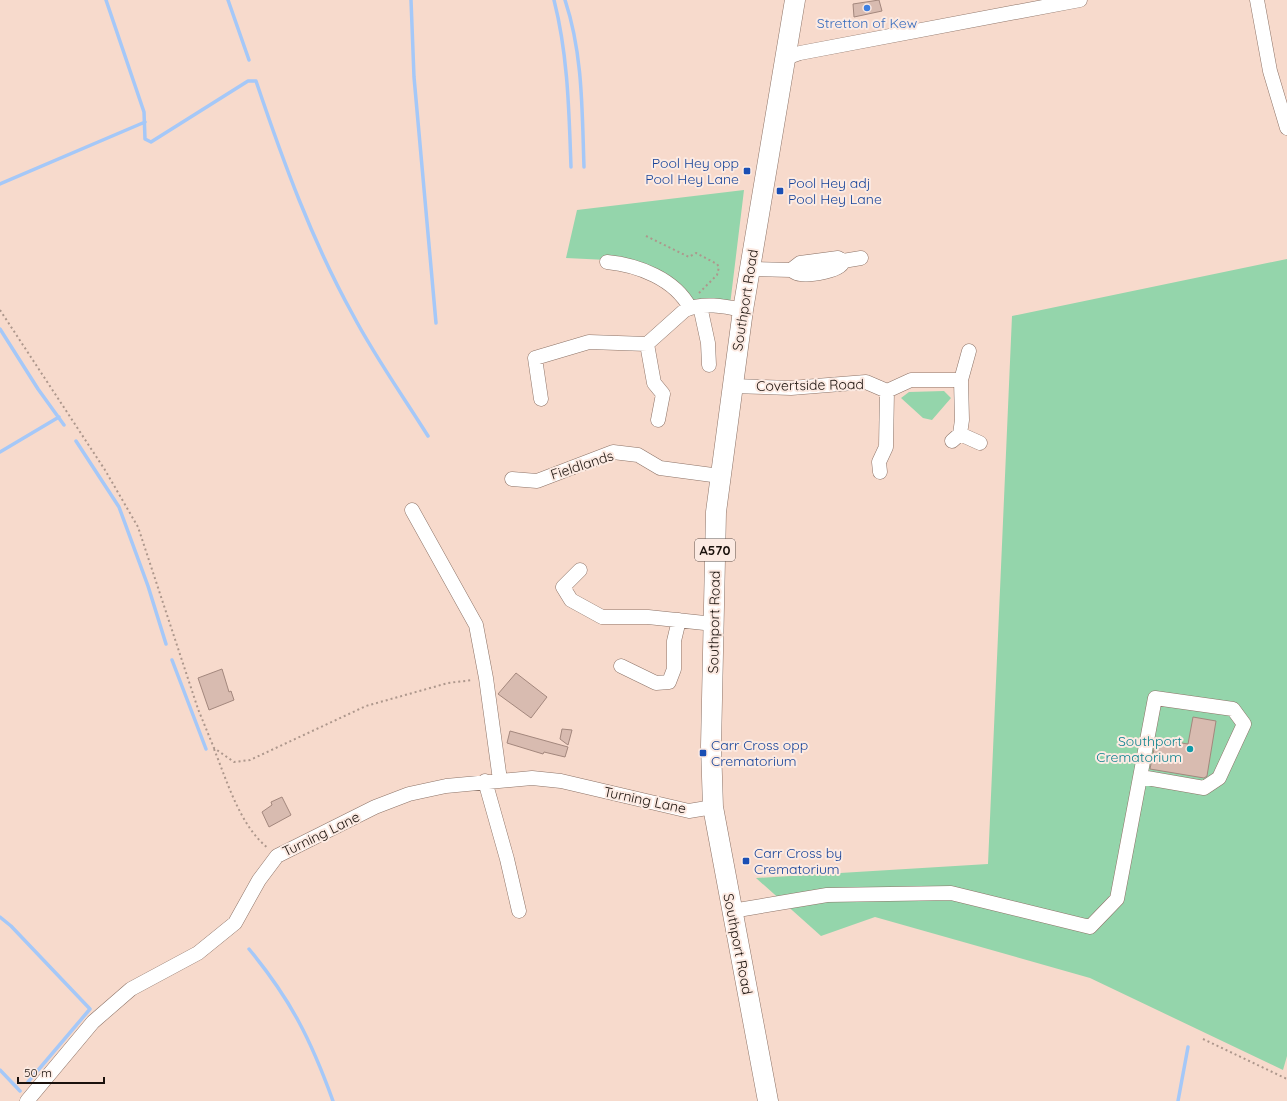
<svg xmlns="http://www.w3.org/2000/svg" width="1287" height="1101" viewBox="0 0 1287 1101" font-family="Quicksand,sans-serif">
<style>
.green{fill:#94d5ab}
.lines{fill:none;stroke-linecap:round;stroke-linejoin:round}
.stream{stroke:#a5c8f8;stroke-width:3.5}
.building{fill:#d8bbb0;stroke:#a3877d}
.minor-casing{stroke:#8d7367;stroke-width:15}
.highway-casing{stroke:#8d7367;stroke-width:21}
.path{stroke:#ad978c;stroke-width:2;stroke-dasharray:2 3;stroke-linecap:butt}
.minor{stroke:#fff;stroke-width:14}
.highway{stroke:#fff;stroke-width:20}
.shop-dot{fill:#3f7fe0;stroke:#fceae2;stroke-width:1.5}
.transit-dot{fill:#1a4fb4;stroke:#fceae2;stroke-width:1.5}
.culture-dot{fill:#0f9aa8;stroke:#fceae2;stroke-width:1.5}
.labels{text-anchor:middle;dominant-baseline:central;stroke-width:4;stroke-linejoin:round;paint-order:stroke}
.shield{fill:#fceae2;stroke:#5e524c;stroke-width:1}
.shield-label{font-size:13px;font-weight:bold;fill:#1a110c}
.shop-label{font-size:14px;fill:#366cbe;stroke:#fceae2}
.transit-label{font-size:14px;fill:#164399;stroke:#fceae2;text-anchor:start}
.street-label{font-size:14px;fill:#1a110c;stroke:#fceae2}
.culture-label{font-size:14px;fill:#0d838f;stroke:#fceae2;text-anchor:end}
</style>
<rect width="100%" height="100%" fill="#f7dacc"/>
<path class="green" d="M 744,190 L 730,305 L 693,305 L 673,285 L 607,260 L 566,258 L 577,210 Z
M 1287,259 L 1287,1056 L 1283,1070 L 1090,978 L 875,917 L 821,936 L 756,878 L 988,864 L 1012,316 Z
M 944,391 L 951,398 L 932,420 L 923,418 L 901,398 L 909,392 Z"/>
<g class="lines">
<path class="stream" d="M 106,0 L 144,112 L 145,139 L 151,142 L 248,81 L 256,81 C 283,161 312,241 353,315 C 375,357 403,396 428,436
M 228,0 L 249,60
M 411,0 L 414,77 L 436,323
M 554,0 C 568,55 569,111 571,167
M 565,0 C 583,54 582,111 584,167
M 0,184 L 145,122
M 0,329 L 38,389 L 64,425
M 76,441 L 119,507 L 148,586 L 166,644
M 0,452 L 59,417
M 172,660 L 206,749
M 0,917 L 11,926 L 90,1009 L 28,1082
M 249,949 C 291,1000 311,1040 333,1101
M 0,1070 L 20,1091
M 1178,1101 L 1188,1047"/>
</g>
<path class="building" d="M 879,0 L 882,11 L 854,17 L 853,4 Z
M 222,669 L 229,692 L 231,691 L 234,700 L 209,710 L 198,678 Z
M 516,673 L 547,697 L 531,718 L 498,694 Z
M 1193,717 L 1216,721 L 1207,776 L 1204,778 L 1150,769 L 1156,739 L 1188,744 Z
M 562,729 L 572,730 L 568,745 L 560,739 Z
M 510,731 L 568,747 L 565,757 L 544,752 L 543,754 L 507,743 Z
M 282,797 L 291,815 L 269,827 L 262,812 L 272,805 L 271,802 Z"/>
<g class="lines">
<defs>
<path id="minor" d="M 1257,0 L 1270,71 L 1287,128
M 786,58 L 800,53 L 1080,0
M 843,261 L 861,258
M 607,262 C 638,265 675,279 690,308
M 750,269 L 791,270 L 800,263 L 838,258 L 843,261 C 843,271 808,276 800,274 C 797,274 794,272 791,270
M 700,306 L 708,343 L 709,365
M 961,380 L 969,351
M 732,386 L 791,388 L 866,382 L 887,391 L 911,380 L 961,380 L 962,420 L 960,434
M 541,399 L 535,358 L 589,342 L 647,344
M 658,420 L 663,394 L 654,383 L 647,344 L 685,310 C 703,302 724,306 743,310
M 952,441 L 960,434 L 980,443
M 880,472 L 879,462 L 886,447 L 887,391
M 512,479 L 537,481 L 613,452 L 638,455 L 660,468 L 720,476
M 412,510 L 476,625 L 486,678 L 500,780
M 580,570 L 563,587 L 571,600 L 602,617 L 648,617 L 714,624
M 621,666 L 656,683 L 669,682 L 674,669 L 674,641 L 679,620
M 485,781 L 507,859 L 519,911
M 732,911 L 827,895 L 951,893 L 1090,927 L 1117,899 L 1155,698 L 1233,709 L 1244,724 L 1219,778 L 1204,788 L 1141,777
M 27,1101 L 93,1022 L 131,989 L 198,953 L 235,923 L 259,880 L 277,856 L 375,807 L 409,794 L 446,786 L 532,778 L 561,781 L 689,811 L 713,807"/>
<path id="highway" d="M 768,1101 L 713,807 L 711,746 L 716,512 L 743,310 L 795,0"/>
</defs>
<use href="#minor" class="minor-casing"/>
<use href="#highway" class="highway-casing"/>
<path class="path" d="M 646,236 L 689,257 L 696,253 L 717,264 L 719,267 L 717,275 L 699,293
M 0,310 L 105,470 L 138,527 L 198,709 L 214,748 L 234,762 L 250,760 L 366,706 L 448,683 L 473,680
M 214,749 C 227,781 240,826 268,848
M 1203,1039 L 1287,1079"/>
<use href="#minor" class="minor"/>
<use href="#highway" class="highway"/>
</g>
<circle class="shop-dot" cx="867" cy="8" r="4"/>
<g class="transit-dot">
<rect x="743" y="167" width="8" height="8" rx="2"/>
<rect x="776" y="187" width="8" height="8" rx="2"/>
<rect x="699" y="749" width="8" height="8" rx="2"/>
<rect x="742" y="857" width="8" height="8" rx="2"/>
</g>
<circle class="culture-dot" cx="1190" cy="749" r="4"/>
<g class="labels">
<rect class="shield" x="695" y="539" width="40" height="22" rx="3"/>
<g class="shield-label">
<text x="715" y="550">A570</text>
</g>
<g class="shop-label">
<text x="867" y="23">Stretton of Kew</text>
</g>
<g class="transit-label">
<text x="739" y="163" text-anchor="end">Pool Hey opp<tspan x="739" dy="16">Pool Hey Lane</tspan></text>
<text x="788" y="183">Pool Hey adj<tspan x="788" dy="16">Pool Hey Lane</tspan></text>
<text x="711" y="745">Carr Cross opp<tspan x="711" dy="16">Crematorium</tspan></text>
<text x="754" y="853">Carr Cross by<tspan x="754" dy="16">Crematorium</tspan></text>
</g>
<g class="street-label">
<text transform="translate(745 300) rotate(-81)">Southport Road</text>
<text transform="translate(810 385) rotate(-1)">Covertside Road</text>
<text transform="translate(582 465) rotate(-18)">Fieldlands</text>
<text transform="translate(714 622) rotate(-89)">Southport Road</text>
<text transform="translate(645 800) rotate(12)">Turning Lane</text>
<text transform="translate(321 834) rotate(-26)">Turning Lane</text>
<text transform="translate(738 944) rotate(79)">Southport Road</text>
</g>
<g class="culture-label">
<text x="1182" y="741">Southport<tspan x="1182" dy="16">Crematorium</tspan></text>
</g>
</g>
<path d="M18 1077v6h86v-6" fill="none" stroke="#1a110c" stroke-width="2"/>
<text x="24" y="1077" font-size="12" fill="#1a110c" stroke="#fceae2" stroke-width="3" paint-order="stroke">50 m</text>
</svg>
